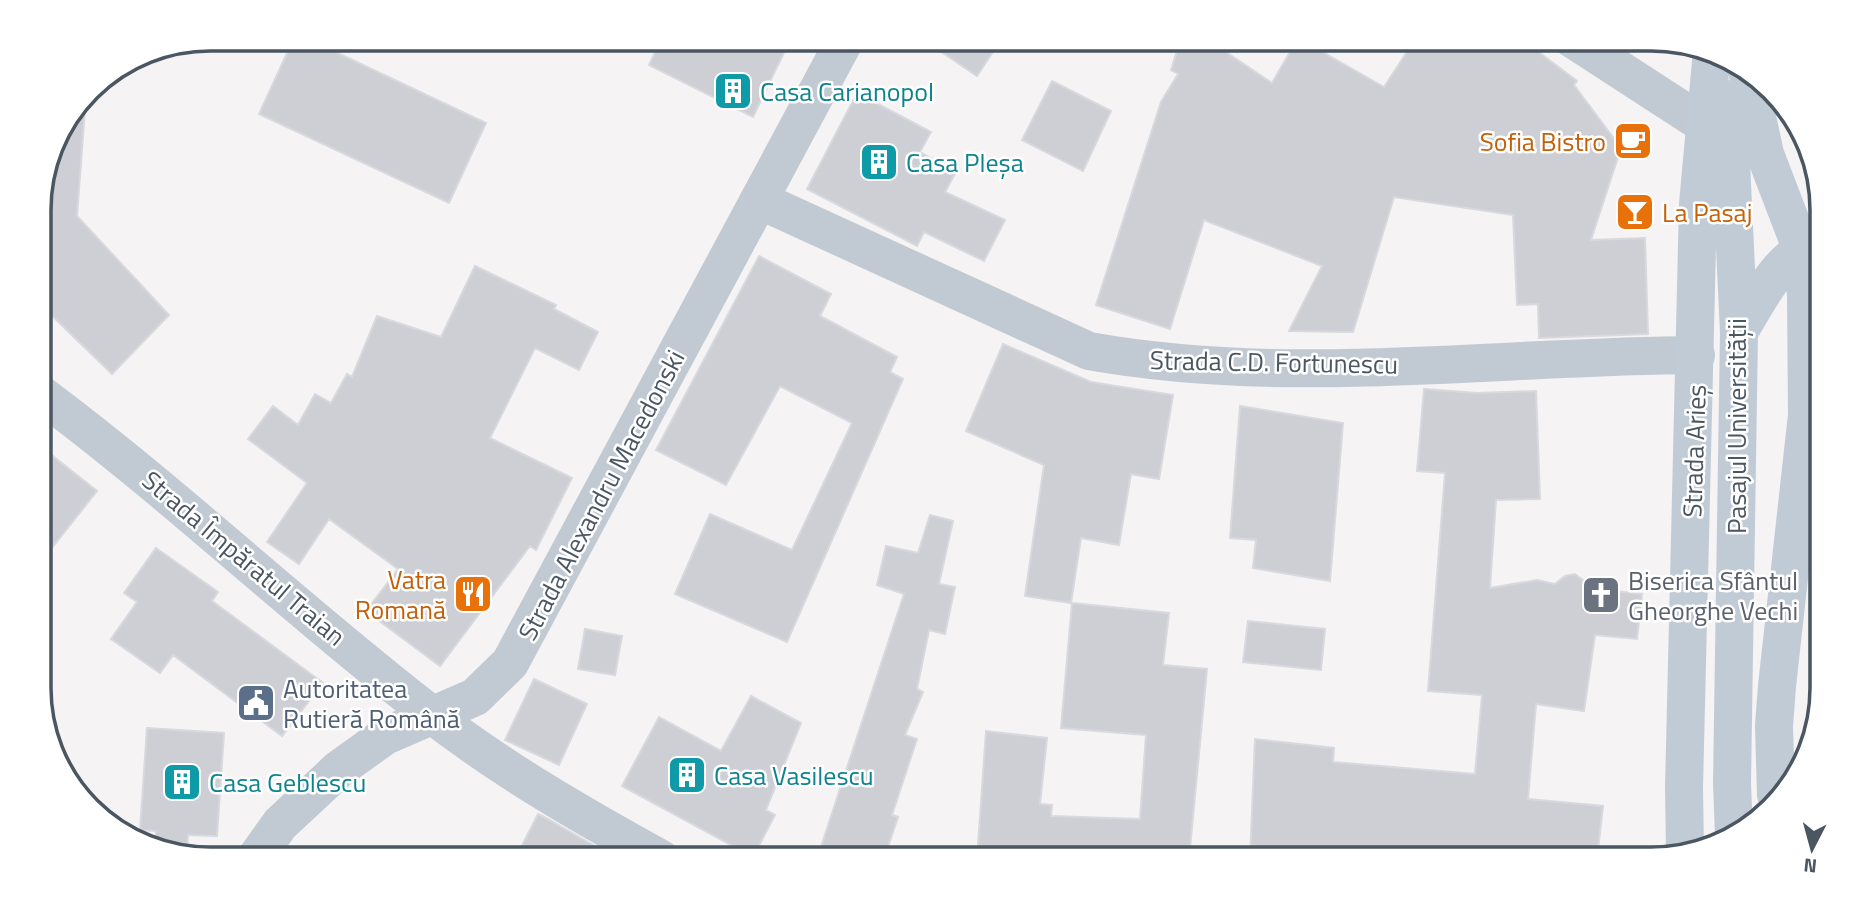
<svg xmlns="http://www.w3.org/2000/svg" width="1861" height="898" viewBox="0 0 1861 898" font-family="'Titillium Web',sans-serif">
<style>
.building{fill:#cdcfd5;stroke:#d7d9de;stroke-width:2}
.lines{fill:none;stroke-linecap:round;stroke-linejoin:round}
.minor{stroke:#c1cad2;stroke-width:38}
.tertiary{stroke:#c1cad2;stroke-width:38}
.secondary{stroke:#c1cbd6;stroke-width:38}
.labels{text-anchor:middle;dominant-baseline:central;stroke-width:5;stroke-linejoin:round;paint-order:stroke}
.culture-label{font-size:26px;fill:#0d838f;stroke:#fff;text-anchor:start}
.food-label{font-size:26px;fill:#c56008;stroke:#fff;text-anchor:end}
.street-label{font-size:26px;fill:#4a5661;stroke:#fff}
.worship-label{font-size:26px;fill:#5b616d;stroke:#fff;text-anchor:start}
.service-label{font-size:26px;fill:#4e5e75;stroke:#fff;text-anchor:start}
.rim{fill:none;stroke:#4a5661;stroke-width:3.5}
</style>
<rect width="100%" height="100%" fill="#f5f3f3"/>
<path class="building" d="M 294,38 L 306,38 L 486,123 L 449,203 L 259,114 Z
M 662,38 L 791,38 L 753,117 L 649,65 Z
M 921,38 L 1002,38 L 977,76 Z
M 1181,38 L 1205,38 L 1272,83 L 1298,38 L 1384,87 L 1416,38 L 1520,38 L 1577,81 L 1574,85 L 1621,148 L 1591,240 L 1645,238 L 1648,334 L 1539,338 L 1538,304 L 1517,305 L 1513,215 L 1394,197 L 1353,332 L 1289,331 L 1322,266 L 1204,220 L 1170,329 L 1096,305 L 1161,102 L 1178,74 L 1171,70 Z
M 1052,81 L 1111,111 L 1083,171 L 1022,140 Z
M 857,93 L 931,132 L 920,152 L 956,172 L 945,192 L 1005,220 L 984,261 L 924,232 L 917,246 L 807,189 Z
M 86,96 L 77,216 L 169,315 L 112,374 L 39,303 L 39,198 L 56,134 Z
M 759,256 L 831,294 L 820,316 L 897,357 L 890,372 L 903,379 L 787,642 L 675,594 L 710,514 L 792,550 L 852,423 L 780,386 L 726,485 L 656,450 Z
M 475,266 L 556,305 L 554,309 L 598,332 L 579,370 L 535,348 L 490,438 L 572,478 L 536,550 L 530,546 L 440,666 L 366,611 L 398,569 L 329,519 L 299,564 L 267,542 L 307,483 L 248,439 L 273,406 L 298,425 L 315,394 L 331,403 L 347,374 L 352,377 L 377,316 L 441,337 Z
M 1003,344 L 1091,382 L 1173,395 L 1159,479 L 1131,474 L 1119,545 L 1081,538 L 1071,603 L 1025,596 L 1044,465 L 966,431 Z
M 1424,389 L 1477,393 L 1536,391 L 1540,499 L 1496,500 L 1490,588 L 1537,580 L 1555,584 L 1565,576 L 1575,574 L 1595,589 L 1642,594 L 1637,639 L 1595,635 L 1584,711 L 1536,704 L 1528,799 L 1603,806 L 1597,859 L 1547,859 L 1426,847 L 1425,852 L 1374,848 L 1373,859 L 1250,859 L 1255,739 L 1334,748 L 1333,762 L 1475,774 L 1482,695 L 1428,691 L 1445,473 L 1417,471 Z
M 1240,406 L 1343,423 L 1330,581 L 1253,568 L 1256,540 L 1230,538 Z
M 39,445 L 97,491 L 40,563 Z
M 930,515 L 953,521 L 939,584 L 955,587 L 945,634 L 929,630 L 917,689 L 923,692 L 905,735 L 917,739 L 892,815 L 898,817 L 884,859 L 817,859 L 904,594 L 877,585 L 886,546 L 918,553 Z
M 156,548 L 218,592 L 212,601 L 323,683 L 282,736 L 173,655 L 160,673 L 111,639 L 137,602 L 124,593 Z
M 1072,603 L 1169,613 L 1163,665 L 1207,669 L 1189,859 L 1146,856 L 1146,859 L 977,859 L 986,731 L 1047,738 L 1040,804 L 1052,805 L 1051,816 L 1140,819 L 1146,735 L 1061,728 Z
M 1248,621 L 1325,629 L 1321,670 L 1243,662 Z
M 585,629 L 622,636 L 615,675 L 578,669 Z
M 534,679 L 587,704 L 559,765 L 505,740 Z
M 751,696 L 801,723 L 766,810 L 775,815 L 753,857 L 622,786 L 659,717 L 721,751 Z
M 147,728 L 224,733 L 217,836 L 188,835 L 187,848 L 155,845 L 156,831 L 140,830 Z
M 538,814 L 546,818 L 617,859 L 515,859 Z"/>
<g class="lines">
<path class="minor" d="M 1571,38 L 1705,125
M 759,200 L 1089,351 C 1290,387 1494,356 1696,355"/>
<path class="tertiary" d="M 39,393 C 175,494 298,612 432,715 C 503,770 583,816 661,859
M 255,859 L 280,824 L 339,769 L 385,736 L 475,697 L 510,663 L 846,38"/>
<path class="secondary" d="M 1748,75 L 1765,154 L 1801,248 L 1806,295 L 1807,415 L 1777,686 L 1774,726 L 1776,795
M 1728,99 L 1739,332 L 1732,783 L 1734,835
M 1739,332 C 1760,298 1779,254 1819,243
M 1685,851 L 1684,788 L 1698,204 L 1712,51"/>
</g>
<defs>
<symbol id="building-square" viewBox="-11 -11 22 22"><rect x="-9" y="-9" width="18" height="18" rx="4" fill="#0f9aa8" stroke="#fff"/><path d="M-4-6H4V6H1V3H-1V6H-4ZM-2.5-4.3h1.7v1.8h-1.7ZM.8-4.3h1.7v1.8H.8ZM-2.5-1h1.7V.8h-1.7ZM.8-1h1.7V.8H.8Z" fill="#fff"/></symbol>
<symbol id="cafe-square" viewBox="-11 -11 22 22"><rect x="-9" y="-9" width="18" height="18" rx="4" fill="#e8710a" stroke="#fff"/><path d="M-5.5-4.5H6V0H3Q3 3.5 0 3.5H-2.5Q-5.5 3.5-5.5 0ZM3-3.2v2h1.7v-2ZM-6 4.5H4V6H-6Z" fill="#fff"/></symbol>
<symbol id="bar-square" viewBox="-11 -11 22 22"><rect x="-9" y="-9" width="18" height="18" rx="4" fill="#e8710a" stroke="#fff"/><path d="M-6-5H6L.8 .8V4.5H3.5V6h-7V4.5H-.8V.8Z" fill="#fff"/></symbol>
<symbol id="restaurant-square" viewBox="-11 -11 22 22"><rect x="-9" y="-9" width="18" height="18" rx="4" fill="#e8710a" stroke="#fff"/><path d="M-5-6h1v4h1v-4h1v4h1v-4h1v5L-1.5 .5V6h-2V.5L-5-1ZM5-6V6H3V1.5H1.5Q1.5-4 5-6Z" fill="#fff"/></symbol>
<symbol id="church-square" viewBox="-11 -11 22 22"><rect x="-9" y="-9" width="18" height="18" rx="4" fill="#6b7280" stroke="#fff"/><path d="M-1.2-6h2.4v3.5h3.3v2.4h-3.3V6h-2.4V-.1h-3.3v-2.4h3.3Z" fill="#fff"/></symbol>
<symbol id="civic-square" viewBox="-11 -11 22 22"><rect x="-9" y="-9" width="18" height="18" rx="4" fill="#5c6f8a" stroke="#fff"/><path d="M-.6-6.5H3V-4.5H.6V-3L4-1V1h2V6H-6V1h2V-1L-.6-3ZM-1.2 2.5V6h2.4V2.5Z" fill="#fff"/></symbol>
</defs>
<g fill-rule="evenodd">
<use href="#building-square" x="711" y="69" width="44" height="44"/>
<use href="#cafe-square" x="1611" y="119" width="44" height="44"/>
<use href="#building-square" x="857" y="140" width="44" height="44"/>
<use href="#bar-square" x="1613" y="190" width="44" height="44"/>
<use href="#restaurant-square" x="451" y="572" width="44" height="44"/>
<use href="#church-square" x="1579" y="573" width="44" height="44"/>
<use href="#civic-square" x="234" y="681" width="44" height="44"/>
<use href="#building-square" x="665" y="753" width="44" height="44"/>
<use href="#building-square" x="160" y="760" width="44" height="44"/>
</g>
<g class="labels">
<g class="culture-label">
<text x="760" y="91">Casa Carianopol</text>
<text x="906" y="162">Casa Pleșa</text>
<text x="714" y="775">Casa Vasilescu</text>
<text x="209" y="782">Casa Geblescu</text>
</g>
<g class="food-label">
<text x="1606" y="141">Sofia Bistro</text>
<text x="1662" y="212" text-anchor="start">La Pasaj</text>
<text x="446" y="579">Vatra<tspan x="446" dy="30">Romană</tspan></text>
</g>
<g class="street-label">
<text transform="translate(1274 362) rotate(1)">Strada C.D. Fortunescu</text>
<text transform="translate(1736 426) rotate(-90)">Pasajul Universității</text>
<text transform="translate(1694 451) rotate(-88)">Strada Arieș</text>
<text transform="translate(601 495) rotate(-62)">Strada Alexandru Macedonski</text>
<text transform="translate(244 558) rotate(40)">Strada Împăratul Traian</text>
</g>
<g class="worship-label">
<text x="1628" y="580">Biserica Sfântul<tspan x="1628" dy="30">Gheorghe Vechi</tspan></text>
</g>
<g class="service-label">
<text x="283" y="688">Autoritatea<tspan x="283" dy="30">Rutieră Română</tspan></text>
</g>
</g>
<path d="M0 0H1861V898H0ZM210 51H1651A159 159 0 0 1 1810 210V688A159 159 0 0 1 1651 847H210A159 159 0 0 1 51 688V210A159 159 0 0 1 210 51Z" fill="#fff" fill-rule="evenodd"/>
<path class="rim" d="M210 51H1651A159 159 0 0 1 1810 210V688A159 159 0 0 1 1651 847H210A159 159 0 0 1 51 688V210A159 159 0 0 1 210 51Z"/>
<g transform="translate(1812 849) rotate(186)" stroke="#ffffff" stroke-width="5" paint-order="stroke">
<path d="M0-5L12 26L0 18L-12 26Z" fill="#4a5661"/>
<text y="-10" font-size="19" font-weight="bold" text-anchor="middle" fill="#4a5661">N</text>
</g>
</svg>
